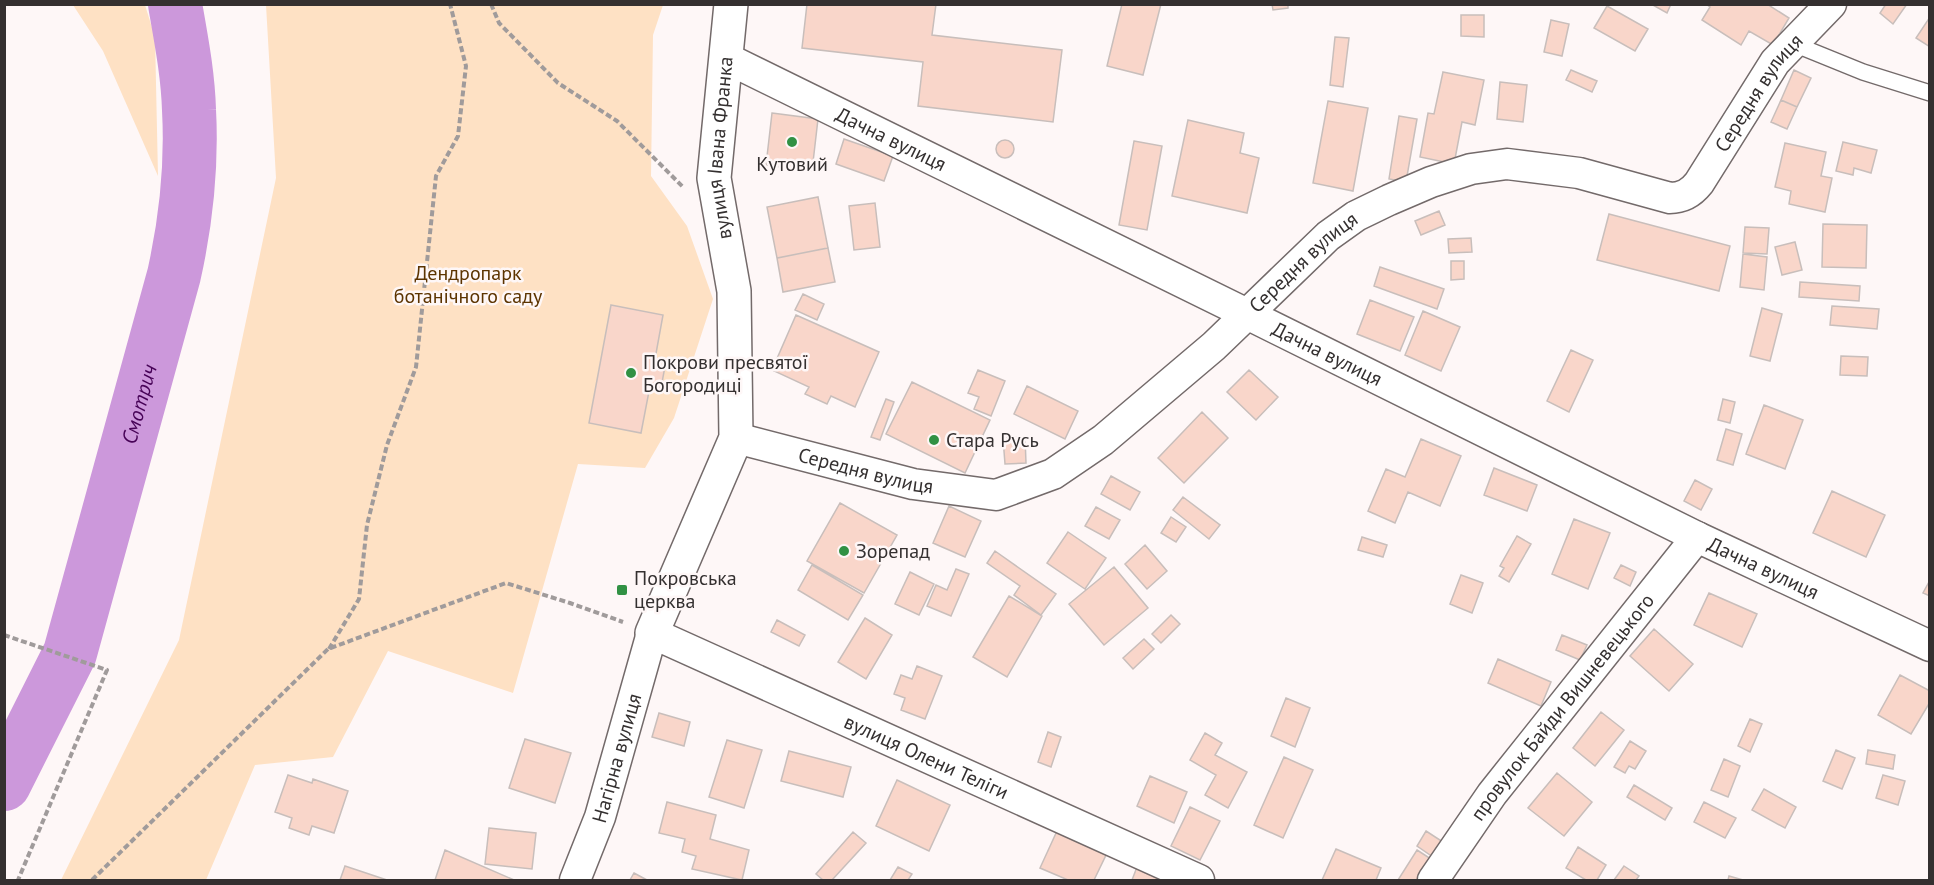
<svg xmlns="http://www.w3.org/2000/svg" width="1934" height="885" viewBox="0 0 1934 885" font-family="'PT Sans',sans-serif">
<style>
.green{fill:#fee1c4}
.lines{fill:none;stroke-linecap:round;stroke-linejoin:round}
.river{stroke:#cc98db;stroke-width:54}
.building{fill:#f9d6ca;stroke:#c8bebb;stroke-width:1.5}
.lane-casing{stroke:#736a6a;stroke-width:18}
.street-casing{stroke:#736a6a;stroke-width:33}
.secondary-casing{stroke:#736a6a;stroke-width:36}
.path{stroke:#a09b9b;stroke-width:4;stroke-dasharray:6 3;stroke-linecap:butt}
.lane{stroke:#fff;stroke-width:15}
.street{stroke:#fff;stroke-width:30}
.secondary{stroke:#fff;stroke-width:33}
.poi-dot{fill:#319144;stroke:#fef7f7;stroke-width:2}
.labels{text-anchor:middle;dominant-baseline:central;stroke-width:5;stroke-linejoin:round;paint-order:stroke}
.street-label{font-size:20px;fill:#343030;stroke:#fef7f7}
.poi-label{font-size:20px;fill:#343030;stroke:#fef7f7;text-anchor:start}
.park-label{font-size:20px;fill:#5c3400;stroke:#fef7f7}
.water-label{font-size:21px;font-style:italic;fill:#470357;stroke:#fef7f7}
</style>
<rect width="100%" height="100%" fill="#fef7f7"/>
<path class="green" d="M 73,5 L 145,5 L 155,37 L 158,176 L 103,51 Z
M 266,5 L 663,5 L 653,35 L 651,176 L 687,226 L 713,299 L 674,418 L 645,468 L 578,464 L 513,693 L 388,651 L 333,757 L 255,765 L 206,880 L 61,880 L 179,640 L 276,178 Z"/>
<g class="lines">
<path class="river" id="s1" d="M 4,784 L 70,653 L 174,275 C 186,221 192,165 189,110 C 188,74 181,39 175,4"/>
</g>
<path class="building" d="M 807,4 L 936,4 L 932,35 L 1062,50 L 1053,122 L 918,106 L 923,62 L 802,48 Z
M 1122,4 L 1161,4 L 1143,75 L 1107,66 Z
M 1272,4 L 1288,4 L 1288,8 L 1273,10 Z
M 1651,4 L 1671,4 L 1667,13 Z
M 1706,4 L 1767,4 L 1789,18 L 1773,45 L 1749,31 L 1741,45 L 1702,20 L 1710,7 Z
M 1886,4 L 1907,4 L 1893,24 L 1880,13 Z
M 1607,6 L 1648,29 L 1635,51 L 1594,28 Z
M 1461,15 L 1484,15 L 1484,37 L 1461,36 Z
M 1930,17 L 1930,47 L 1916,38 Z
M 1551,20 L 1569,24 L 1562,56 L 1544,52 Z
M 1335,37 L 1349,38 L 1343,87 L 1330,85 Z
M 1571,70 L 1597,81 L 1592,92 L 1566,80 Z
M 1794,70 L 1811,78 L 1797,107 L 1781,100 Z
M 1443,72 L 1484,80 L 1475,125 L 1462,122 L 1454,164 L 1420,157 L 1428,113 L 1434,114 Z
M 1500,82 L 1527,85 L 1523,122 L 1497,119 Z
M 1781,100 L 1797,107 L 1787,129 L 1771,122 Z
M 1328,101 L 1368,108 L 1353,191 L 1313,183 Z
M 772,113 L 818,119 L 812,171 L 766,165 Z
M 1399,116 L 1417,119 L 1406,182 L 1389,179 Z
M 1188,120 L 1244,133 L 1240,153 L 1259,158 L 1247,213 L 1172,196 Z
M 844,139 L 893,156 L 884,181 L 836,164 Z
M996 149a9 9 0 1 1 18 0a9 9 0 1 1-18 0Z
M 1134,141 L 1162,146 L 1147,230 L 1119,225 Z
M 1843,142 L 1877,150 L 1871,173 L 1854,168 L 1853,175 L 1836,171 Z
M 1785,143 L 1826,152 L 1821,176 L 1832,178 L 1825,212 L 1789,204 L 1791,191 L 1775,187 Z
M 818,197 L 828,248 L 777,258 L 767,207 Z
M 875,203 L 880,247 L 854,250 L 849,206 Z
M 1439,211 L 1445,225 L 1421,235 L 1415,221 Z
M 1609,214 L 1730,246 L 1719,291 L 1597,260 Z
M 1823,224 L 1867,225 L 1866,268 L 1822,267 Z
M 1745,227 L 1769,228 L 1767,254 L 1743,253 Z
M 1471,238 L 1472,252 L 1449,253 L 1448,239 Z
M 1795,242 L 1802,270 L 1782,275 L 1775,247 Z
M 828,248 L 835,282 L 783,292 L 777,258 Z
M 1743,254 L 1767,257 L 1764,290 L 1740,287 Z
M 1451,261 L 1464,261 L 1464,279 L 1451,280 Z
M 1380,267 L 1444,289 L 1437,309 L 1374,286 Z
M 1800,282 L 1860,286 L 1859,301 L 1799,297 Z
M 803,294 L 824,304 L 817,320 L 795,310 Z
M 1370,300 L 1414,317 L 1400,351 L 1357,334 Z
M 611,305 L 663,315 L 655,359 L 666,361 L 661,388 L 650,386 L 641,433 L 589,423 Z
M 1832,306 L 1879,309 L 1877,329 L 1830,325 Z
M 1762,308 L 1782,314 L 1770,361 L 1750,356 Z
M 1423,311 L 1460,327 L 1441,371 L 1405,355 Z
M 796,315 L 879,352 L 855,407 L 831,396 L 827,404 L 805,394 L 809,387 L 772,370 Z
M 1571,350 L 1593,360 L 1569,412 L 1547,401 Z
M 1841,356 L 1868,357 L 1867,376 L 1840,375 Z
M 978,370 L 1005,381 L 991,416 L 974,409 L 979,397 L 968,393 Z
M 1249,370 L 1278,397 L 1256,420 L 1227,392 Z
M 912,382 L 990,420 L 965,473 L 886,434 Z
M 1027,386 L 1078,411 L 1065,439 L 1014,414 Z
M 886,399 L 894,402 L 880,440 L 871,437 Z
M 1723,399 L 1735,402 L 1730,423 L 1718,420 Z
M 1764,405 L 1803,420 L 1785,469 L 1746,454 Z
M 1202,412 L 1228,438 L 1184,483 L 1158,458 Z
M 1726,429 L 1742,434 L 1733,465 L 1717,460 Z
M 1025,437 L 1026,463 L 1005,464 L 1003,438 Z
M 1421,439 L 1461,456 L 1440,506 L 1408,492 L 1395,523 L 1368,511 L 1386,469 L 1405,477 Z
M 1494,468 L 1537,485 L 1527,511 L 1484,495 Z
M 1111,476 L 1140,492 L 1130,510 L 1101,494 Z
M 1695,480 L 1712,489 L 1701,510 L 1684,501 Z
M 1832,491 L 1885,515 L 1866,557 L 1813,533 Z
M 1183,497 L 1220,525 L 1209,539 L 1173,510 Z
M 840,503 L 897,535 L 864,593 L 807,561 Z
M 949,506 L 981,521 L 965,557 L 933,543 Z
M 1096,507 L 1120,520 L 1109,539 L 1085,526 Z
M 1171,517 L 1186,527 L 1176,542 L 1161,533 Z
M 1574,519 L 1610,533 L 1588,589 L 1552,574 Z
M 1068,532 L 1106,558 L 1085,589 L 1047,563 Z
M 1517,536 L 1531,544 L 1509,582 L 1499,576 L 1504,568 L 1500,566 Z
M 1362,537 L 1387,545 L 1383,557 L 1358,550 Z
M 1145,545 L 1167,571 L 1147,589 L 1125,564 Z
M 995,551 L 1056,594 L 1041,615 L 1014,595 L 1020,586 L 987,563 Z
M 812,565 L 863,595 L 848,620 L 798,590 Z
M 1621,565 L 1636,572 L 1630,586 L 1614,578 Z
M 1114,567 L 1148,608 L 1104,645 L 1069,604 Z
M 956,569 L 969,574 L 951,616 L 927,606 L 936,585 L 947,590 Z
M 910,572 L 934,584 L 919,615 L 895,604 Z
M 1461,575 L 1483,583 L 1472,613 L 1450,604 Z
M 1930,580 L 1930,596 L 1923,593 Z
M 1709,593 L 1757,614 L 1742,647 L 1694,625 Z
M 1009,596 L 1042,616 L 1007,677 L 973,657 Z
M 1171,615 L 1180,624 L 1161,643 L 1152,634 Z
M 865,618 L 892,635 L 866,679 L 838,662 Z
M 777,620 L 805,635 L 799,646 L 771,632 Z
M 1654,629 L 1693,664 L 1669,691 L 1630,656 Z
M 1562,635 L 1587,645 L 1580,660 L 1556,650 Z
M 1144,639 L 1154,649 L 1133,669 L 1123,658 Z
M 1498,659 L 1551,682 L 1541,706 L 1488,683 Z
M 917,666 L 942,676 L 925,719 L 901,710 L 905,698 L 894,694 L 901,675 L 912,679 Z
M 1900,675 L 1930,691 L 1930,702 L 1911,734 L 1878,715 Z
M 1286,698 L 1310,708 L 1295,747 L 1271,736 Z
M 1601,712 L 1624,730 L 1595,766 L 1573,748 Z
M 659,713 L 690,722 L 684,746 L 652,737 Z
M 1750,719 L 1762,724 L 1750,752 L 1738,746 Z
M 1048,732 L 1061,737 L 1051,767 L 1038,762 Z
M 1205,733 L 1222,743 L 1215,755 L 1247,772 L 1228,808 L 1205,795 L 1216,775 L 1190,760 Z
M 525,739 L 571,753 L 555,803 L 509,788 Z
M 727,740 L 762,750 L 744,808 L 709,797 Z
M 1630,741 L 1646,751 L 1635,769 L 1629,766 L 1625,773 L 1614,767 Z
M 1836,750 L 1855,758 L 1842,789 L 1823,781 Z
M 1868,750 L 1895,755 L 1893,769 L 1866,764 Z
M 789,751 L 851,767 L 843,797 L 781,781 Z
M 1284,757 L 1313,770 L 1283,838 L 1254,825 Z
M 1724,759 L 1740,766 L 1728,797 L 1711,790 Z
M 1557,773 L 1592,802 L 1564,836 L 1528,808 Z
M 288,775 L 312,783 L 313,779 L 348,791 L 334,833 L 312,826 L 309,835 L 289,828 L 292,818 L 275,812 Z
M 1883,775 L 1905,781 L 1898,805 L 1876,798 Z
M 1150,776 L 1187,792 L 1174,823 L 1137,806 Z
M 897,780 L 950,805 L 929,851 L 876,826 Z
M 1634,785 L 1672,808 L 1665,820 L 1627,797 Z
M 1764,789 L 1796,807 L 1785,828 L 1752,810 Z
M 667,802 L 716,815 L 710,839 L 749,850 L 742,880 L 692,869 L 696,856 L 682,852 L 685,839 L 659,833 Z
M 1704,802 L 1736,818 L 1725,838 L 1694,822 Z
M 1190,807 L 1220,821 L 1200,860 L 1171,846 Z
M 489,828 L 536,833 L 532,869 L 485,864 Z
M 1057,831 L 1107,853 L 1094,880 L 1068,880 L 1040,868 Z
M 1426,831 L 1443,842 L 1433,857 L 1417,846 Z
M 853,832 L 866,843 L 832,880 L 823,880 L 816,874 Z
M 1578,847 L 1606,865 L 1597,880 L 1586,880 L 1566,868 Z
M 1336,849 L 1381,868 L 1376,880 L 1322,880 Z
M 445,850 L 514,880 L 435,880 Z
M 1417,850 L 1431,859 L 1417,880 L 1398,880 Z
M 345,866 L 387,880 L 340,880 Z
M 1624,866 L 1639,876 L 1636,880 L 1614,880 Z
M 898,867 L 912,874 L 908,880 L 890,880 Z
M 1137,867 L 1169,880 L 1132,880 Z
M 634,873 L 647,880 L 630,880 Z
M 1729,876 L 1743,880 L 1728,880 Z"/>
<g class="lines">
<defs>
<path id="lane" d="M 1794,44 L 1863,72 L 1930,93"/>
<g id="street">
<path id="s2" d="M 726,58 L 1247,314 L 1697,537 L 1930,646"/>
<path id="s3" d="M 736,438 L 913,484 L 996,495 L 1053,474 L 1103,440 L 1214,346 L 1328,236 L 1356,216 L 1389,200 L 1431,182 L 1471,169 L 1507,164 L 1579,173 L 1670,198 C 1683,198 1691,193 1699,183 L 1775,62 L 1831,4"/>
<path id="s4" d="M 575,880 L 600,817 L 652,633 L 1199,880"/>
<path id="s5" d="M 1433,880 L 1492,794 L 1697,537"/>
</g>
<g id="secondary">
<path id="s6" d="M 652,633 L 736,438 L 734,291 L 714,178 L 731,4"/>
</g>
</defs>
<use href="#lane" class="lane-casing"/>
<use href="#street" class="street-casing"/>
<use href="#secondary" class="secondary-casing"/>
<path class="path" d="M 491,4 L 499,23 L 558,83 L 617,121 L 684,188
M 4,635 L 107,670 L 18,880
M 329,649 L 359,599 L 367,525 L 387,445 L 416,367 L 436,176 L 458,136 L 466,66 L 450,4
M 92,880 L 328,649 L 506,583 L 570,603 L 623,622"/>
<use href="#lane" class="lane"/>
<use href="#street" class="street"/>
<use href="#secondary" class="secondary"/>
</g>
<g class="poi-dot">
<circle cx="792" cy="142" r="6"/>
<circle cx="631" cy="373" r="6"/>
<circle cx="934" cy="440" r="6"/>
<circle cx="844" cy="551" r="6"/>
<rect x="616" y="584" width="12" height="12" rx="3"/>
</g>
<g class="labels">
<g class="street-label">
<text stroke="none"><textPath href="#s3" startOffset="1196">Середня вулиця</textPath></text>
<text stroke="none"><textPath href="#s2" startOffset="184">Дачна вулиця</textPath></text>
<text stroke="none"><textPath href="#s6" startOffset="504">вулиця Івана Франка</textPath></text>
<text stroke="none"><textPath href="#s3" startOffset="656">Середня вулиця</textPath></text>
<text stroke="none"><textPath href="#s2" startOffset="670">Дачна вулиця</textPath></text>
<text stroke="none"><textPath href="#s3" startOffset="134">Середня вулиця</textPath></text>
<text stroke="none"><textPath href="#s2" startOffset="1156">Дачна вулиця</textPath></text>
<text stroke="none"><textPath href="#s5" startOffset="216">провулок Байди Вишневецького</textPath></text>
<text stroke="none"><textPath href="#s4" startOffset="560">вулиця Олени Теліги</textPath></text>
<text stroke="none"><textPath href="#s4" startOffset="129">Нагірна вулиця</textPath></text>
</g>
<g class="poi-label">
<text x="792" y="164" text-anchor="middle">Кутовий</text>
<text x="643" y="362">Покрови пресвятої<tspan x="643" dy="23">Богородиці</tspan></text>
<text x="946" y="440">Стара Русь</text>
<text x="856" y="551">Зорепад</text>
<text x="634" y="578">Покровська<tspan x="634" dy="23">церква</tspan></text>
</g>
<g class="park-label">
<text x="468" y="273">Дендропарк<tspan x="468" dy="23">ботанічного саду</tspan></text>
</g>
<g class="water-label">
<text stroke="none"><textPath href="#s1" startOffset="405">Смотрич</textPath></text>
</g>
</g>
<rect width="1934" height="885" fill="none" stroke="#343030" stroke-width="12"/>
</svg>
